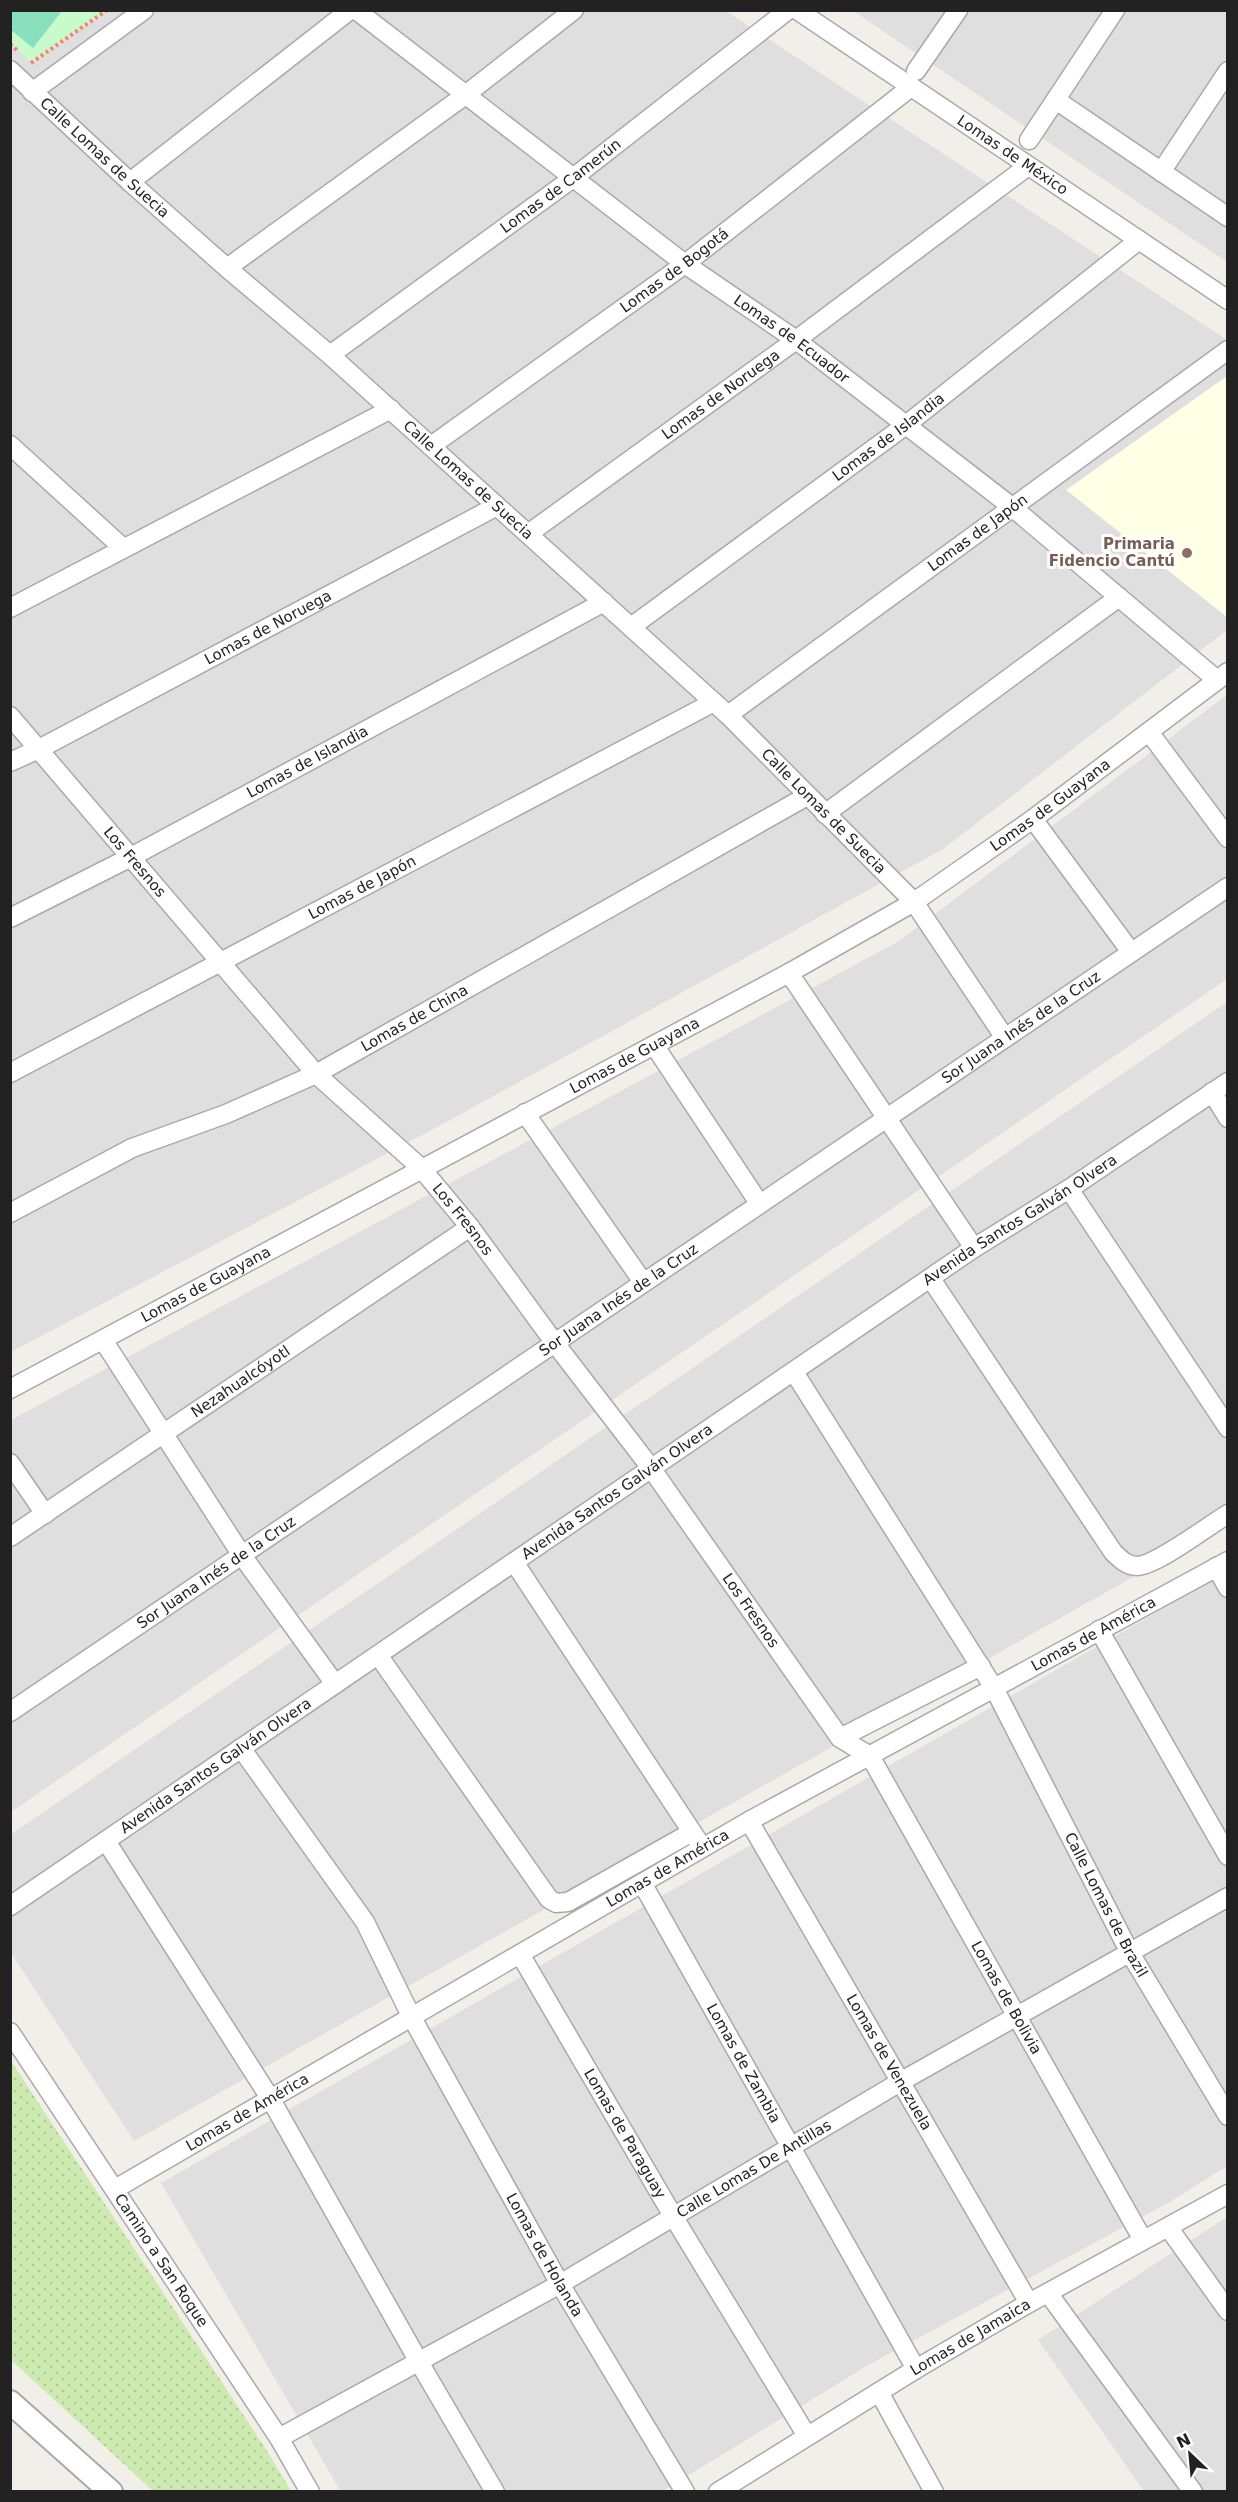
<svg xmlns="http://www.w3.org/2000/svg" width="1238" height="2502" viewBox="0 0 1238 2502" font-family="'DejaVu Sans',sans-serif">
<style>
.residential{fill:#e0dfdf}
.education{fill:#ffffe5}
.grass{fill:url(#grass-dots)}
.park{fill:#c8facc}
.pitch{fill:#88e0be}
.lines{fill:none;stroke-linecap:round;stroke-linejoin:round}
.minor-casing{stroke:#a9a9a9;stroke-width:21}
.tertiary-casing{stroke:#a9a9a9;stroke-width:26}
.path{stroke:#fa8072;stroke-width:4;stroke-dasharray:3 3;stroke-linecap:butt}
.minor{stroke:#fff;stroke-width:18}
.tertiary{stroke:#fff;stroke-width:22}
.education-dot{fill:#8d6e63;stroke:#fff;stroke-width:2}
.labels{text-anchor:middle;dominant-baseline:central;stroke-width:6;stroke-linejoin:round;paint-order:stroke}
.street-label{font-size:15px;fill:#222;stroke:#fff}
.education-label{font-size:15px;font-weight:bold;fill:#785e54;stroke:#fff;text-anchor:end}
</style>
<defs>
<pattern id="grass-dots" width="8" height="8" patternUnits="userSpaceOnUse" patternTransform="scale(1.5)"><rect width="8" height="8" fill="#cdebb0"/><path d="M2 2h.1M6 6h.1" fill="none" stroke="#b0c997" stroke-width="1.8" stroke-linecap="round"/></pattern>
</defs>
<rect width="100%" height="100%" fill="#f2efe9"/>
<path class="residential" d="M 11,11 L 726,11 L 1227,340 L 1227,630 L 943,849 L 439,1126 L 11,1352 Z
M 853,11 L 1227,11 L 1227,262 Z
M 1227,695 L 1227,979 L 11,1812 L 11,1420 L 899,941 Z
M 1227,1002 L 1227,1524 L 134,2141 L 11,1953 L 10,1835 Z
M 1227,1572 L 1227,2166 L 1168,2203 L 865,2367 L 663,2491 L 341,2492 L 161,2183 Z
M 1227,2217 L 1227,2491 L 1144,2491 L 1038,2340 Z"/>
<path class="education" d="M 1227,376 L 1227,617 L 1066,490 Z"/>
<path class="grass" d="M 11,2061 L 269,2454 L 291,2491 L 153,2491 L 11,2360 Z"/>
<path class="park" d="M 10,11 L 107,11 L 32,63 L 11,44 Z"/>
<path class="pitch" d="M 10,11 L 11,10 L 62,11 L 33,48 L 11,30 Z"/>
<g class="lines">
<defs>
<g id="minor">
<path id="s1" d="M 356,10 L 685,264 L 796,340 L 1012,507 L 1217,680"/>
<path id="s2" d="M 797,10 L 1228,300"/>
<path id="s3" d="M 10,70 L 130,182 L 227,268 L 330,355 L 728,715 L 914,902 L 1005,1038"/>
<path d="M 916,71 L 958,10"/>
<path d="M 32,92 L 144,10"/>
<path d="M 1056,100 L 1228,217"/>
<path d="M 1029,140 L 1115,10"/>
<path d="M 1161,172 L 1228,71"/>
<path d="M 130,182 L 350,10"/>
<path d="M 227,268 L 464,96 L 574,10"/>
<path id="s4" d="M 330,355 L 573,178 L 788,10"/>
<path d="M 10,445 L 123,548"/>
<path id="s5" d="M 431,446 L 685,264 L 911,87"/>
<path id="s6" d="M 528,534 L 796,340 L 1028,166"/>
<path d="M 10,608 L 391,409"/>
<path id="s7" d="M 631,627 L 906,425 L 1139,240"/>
<path id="s8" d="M 728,715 L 1228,350"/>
<path id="s9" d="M 10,716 L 316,1074 L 421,1168 L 470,1227 L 554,1342 L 651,1468 L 840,1738 L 870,1756 L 1143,2240"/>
<path d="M 1149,732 L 1228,838"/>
<path id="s10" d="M 10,762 L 39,749 L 497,506"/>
<path d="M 825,814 L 1119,597"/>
<path d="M 1033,819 L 1131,952"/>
<path id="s11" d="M 10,918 L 131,857 L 604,602"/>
<path d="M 789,973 L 974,1248"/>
<path d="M 654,1045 L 759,1203"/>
<path id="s12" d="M 10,1073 L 714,702"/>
<path d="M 1212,1092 L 1228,1118"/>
<path d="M 525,1113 L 643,1282"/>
<path d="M 1069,1189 L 1228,1428"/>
<path id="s13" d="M 10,1213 L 132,1148 L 226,1114 L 316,1074 L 807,796"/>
<path d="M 931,1279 L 1113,1552 C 1120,1559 1127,1566 1137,1566 C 1156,1566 1209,1525 1228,1514"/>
<path d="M 103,1340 L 243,1557 L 335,1684"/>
<path id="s14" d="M 794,1372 L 994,1688 L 1130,1953 L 1228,2116"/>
<path id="s15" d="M 10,1389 L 789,973 L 914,902 L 1033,819 L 1228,672"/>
<path d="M 10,1463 L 45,1514"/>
<path id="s16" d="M 10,1537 L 470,1227"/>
<path d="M 514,1562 L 698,1841"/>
<path d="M 1216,1567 L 1228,1588"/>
<path d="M 1099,1630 L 1228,1856"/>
<path d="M 378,1655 L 549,1899 L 556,1903 L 568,1902 L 692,1832"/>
<path id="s17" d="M 10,1712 L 1228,887"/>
<path d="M 840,1738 L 981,1666"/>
<path id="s18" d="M 241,1748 L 365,1922 L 411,2016 L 560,2284 L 685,2492"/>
<path id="s19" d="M 749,1821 L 1029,2303"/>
<path d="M 106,1841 L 270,2098 L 419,2362 L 495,2492"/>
<path id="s20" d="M 642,1883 L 916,2369"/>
<path id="s21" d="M 10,1906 L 974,1248 L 1069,1189 L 1228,1082"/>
<path id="s22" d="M 520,1954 L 673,2216 L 807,2436"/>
<path id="s23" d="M 10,2032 L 279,2438 L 310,2492"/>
<path id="s24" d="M 115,2189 L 749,1821 L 1228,1561"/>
<path d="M 1168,2227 L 1228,2311"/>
<path d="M 1048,2293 L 1193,2492"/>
<path d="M 879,2392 L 934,2492"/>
<path id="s25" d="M 279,2438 L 560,2284 L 900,2082 L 1228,1897"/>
<path id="s26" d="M 718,2492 L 916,2369 L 1029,2303 L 1228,2194"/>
</g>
<path id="tertiary" d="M 10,2402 L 111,2492"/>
</defs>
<use href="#minor" class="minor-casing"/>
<use href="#tertiary" class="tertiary-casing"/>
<path class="path" d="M 10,44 L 19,52
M 31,63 L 107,10"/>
<use href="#minor" class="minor"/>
<use href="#tertiary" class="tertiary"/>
</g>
<circle class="education-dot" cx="1187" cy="553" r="6"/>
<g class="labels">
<g class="street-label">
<text stroke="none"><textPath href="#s2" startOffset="260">Lomas de México</textPath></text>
<text stroke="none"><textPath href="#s3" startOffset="129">Calle Lomas de Suecia</textPath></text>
<text stroke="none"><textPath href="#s4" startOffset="286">Lomas de Camerún</textPath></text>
<text stroke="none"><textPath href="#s5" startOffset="300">Lomas de Bogotá</textPath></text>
<text stroke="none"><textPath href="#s1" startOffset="546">Lomas de Ecuador</textPath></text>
<text stroke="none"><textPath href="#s6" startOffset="238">Lomas de Noruega</textPath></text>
<text stroke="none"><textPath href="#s7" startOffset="320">Lomas de Islandia</textPath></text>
<text stroke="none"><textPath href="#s3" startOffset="615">Calle Lomas de Suecia</textPath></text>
<text stroke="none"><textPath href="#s8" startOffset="309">Lomas de Japón</textPath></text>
<text stroke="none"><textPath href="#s10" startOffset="291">Lomas de Noruega</textPath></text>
<text stroke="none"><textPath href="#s11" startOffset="336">Lomas de Islandia</textPath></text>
<text stroke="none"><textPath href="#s15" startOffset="1194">Lomas de Guayana</textPath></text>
<text stroke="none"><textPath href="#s3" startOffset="1101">Calle Lomas de Suecia</textPath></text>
<text stroke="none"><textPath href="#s9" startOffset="192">Los Fresnos</textPath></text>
<text stroke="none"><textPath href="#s12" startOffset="398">Lomas de Japón</textPath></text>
<text stroke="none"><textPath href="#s13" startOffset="450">Lomas de China</textPath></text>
<text stroke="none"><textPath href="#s17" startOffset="1221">Sor Juana Inés de la Cruz</textPath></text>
<text stroke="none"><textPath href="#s15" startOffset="708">Lomas de Guayana</textPath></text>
<text stroke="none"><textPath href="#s9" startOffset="678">Los Fresnos</textPath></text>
<text stroke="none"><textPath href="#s21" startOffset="1221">Avenida Santos Galván Olvera</textPath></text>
<text stroke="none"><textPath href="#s15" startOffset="222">Lomas de Guayana</textPath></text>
<text stroke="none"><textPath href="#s17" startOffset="735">Sor Juana Inés de la Cruz</textPath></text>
<text stroke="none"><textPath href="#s16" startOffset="278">Nezahualcóyotl</textPath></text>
<text stroke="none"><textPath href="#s21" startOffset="735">Avenida Santos Galván Olvera</textPath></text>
<text stroke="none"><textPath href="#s17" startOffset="249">Sor Juana Inés de la Cruz</textPath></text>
<text stroke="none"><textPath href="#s9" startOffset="1164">Los Fresnos</textPath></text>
<text stroke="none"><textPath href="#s24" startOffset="1125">Lomas de América</textPath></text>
<text stroke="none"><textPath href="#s21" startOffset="249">Avenida Santos Galván Olvera</textPath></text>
<text stroke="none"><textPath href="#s24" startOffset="639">Lomas de América</textPath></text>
<text stroke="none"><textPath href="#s14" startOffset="618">Calle Lomas de Brazil</textPath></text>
<text stroke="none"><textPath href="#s9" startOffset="1632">Lomas de Bolivia</textPath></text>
<text stroke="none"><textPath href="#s19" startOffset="279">Lomas de Venezuela</textPath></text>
<text stroke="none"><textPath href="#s20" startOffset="207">Lomas de Zambia</textPath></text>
<text stroke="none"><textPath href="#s24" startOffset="153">Lomas de América</textPath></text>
<text stroke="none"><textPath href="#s22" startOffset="208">Lomas de Paraguay</textPath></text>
<text stroke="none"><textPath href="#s25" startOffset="546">Calle Lomas De Antillas</textPath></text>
<text stroke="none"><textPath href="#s18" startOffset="592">Lomas de Holanda</textPath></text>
<text stroke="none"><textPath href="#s23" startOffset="274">Camino a San Roque</textPath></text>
<text stroke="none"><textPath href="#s26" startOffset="296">Lomas de Jamaica</textPath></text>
</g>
<g class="education-label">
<text x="1175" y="544">Primaria<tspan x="1175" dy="17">Fidencio Cantú</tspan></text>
</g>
</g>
<rect width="1238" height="2502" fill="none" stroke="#222222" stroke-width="24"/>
<g transform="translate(1190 2454) rotate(334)" stroke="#ffffff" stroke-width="4.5" paint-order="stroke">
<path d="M0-4.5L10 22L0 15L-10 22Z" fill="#222222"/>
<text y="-9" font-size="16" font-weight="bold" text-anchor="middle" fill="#222222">N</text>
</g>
</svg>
